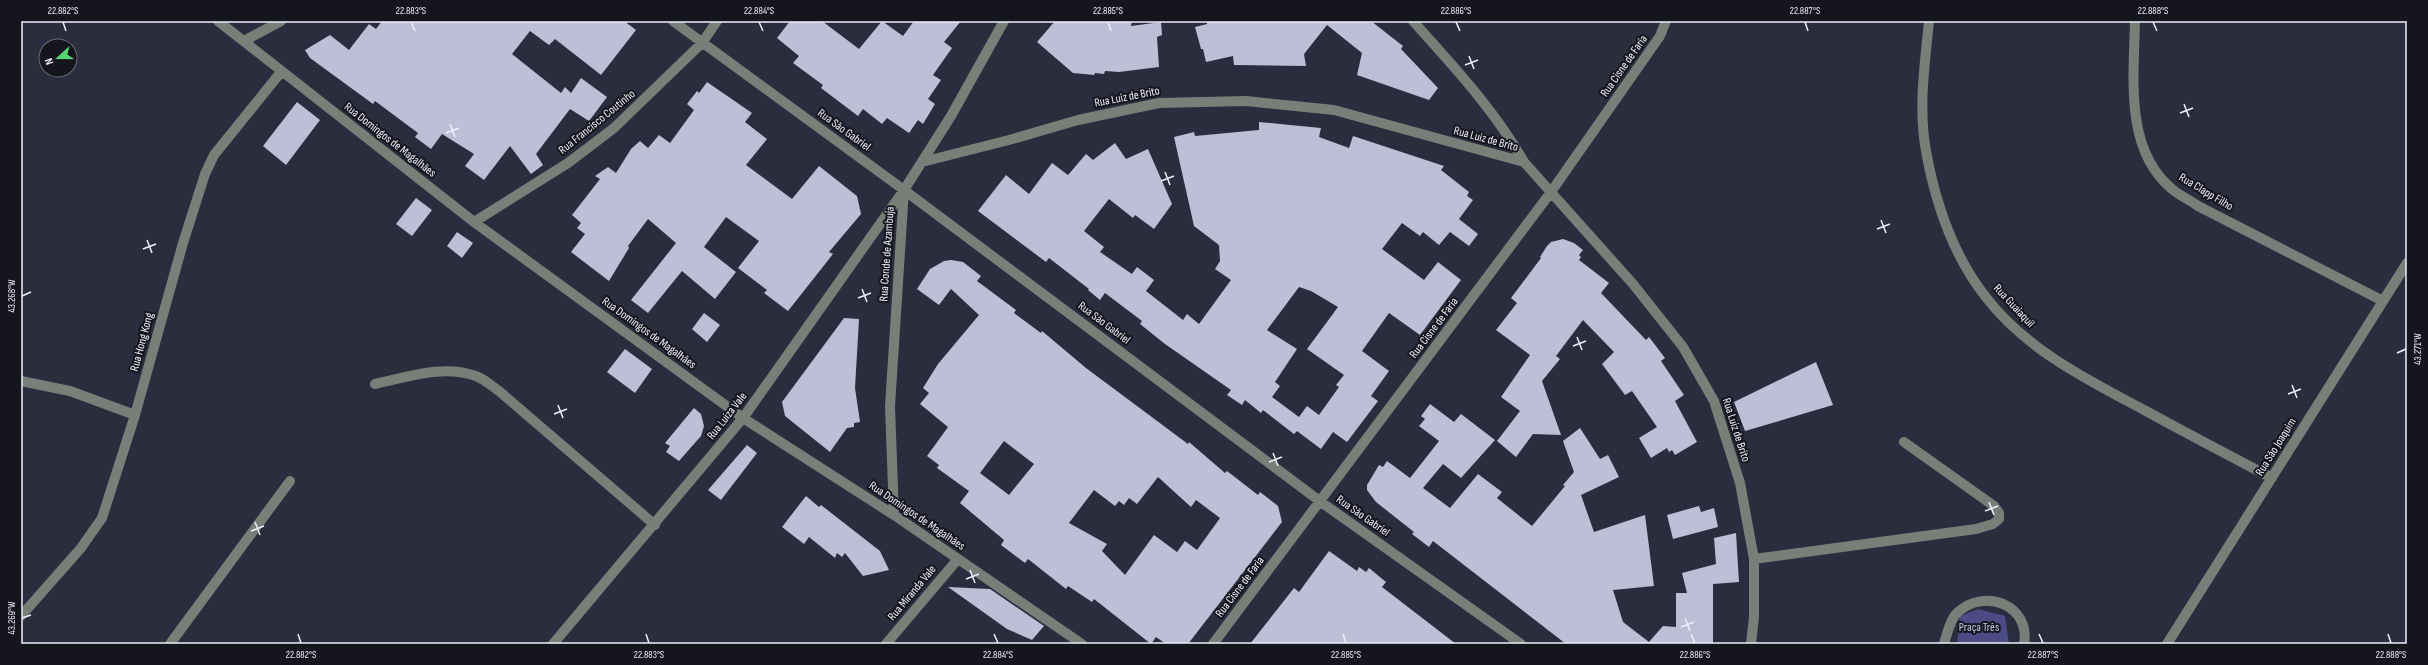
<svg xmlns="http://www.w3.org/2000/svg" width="2428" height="665" viewBox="0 0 2428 665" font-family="'Sofia Sans Condensed',sans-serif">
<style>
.green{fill:#4c4b85}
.building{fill:#bdbfd6;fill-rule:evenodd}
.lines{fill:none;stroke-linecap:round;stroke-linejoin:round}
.minor{stroke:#777f78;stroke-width:10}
.ticks{fill:none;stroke:#eff0fc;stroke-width:1.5}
.labels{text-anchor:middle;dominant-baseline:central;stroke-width:4;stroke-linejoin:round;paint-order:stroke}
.street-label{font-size:12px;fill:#eff0fc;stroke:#15151d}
.park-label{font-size:12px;fill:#c9cbf0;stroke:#15151d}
.neatline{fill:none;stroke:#eff0fc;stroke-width:1.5}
.ticks-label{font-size:10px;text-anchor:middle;fill:#eff0fc}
</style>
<rect width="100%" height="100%" fill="#2b2c3e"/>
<path class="green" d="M 1978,609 L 2005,616 L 2009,644 L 1957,644 L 1960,616 Z"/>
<path class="building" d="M 382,21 L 624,21 L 636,30 L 601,75 L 555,39 L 549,45 L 530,31 L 512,54 L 561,93 L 565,87 L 571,93 L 581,78 L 607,97 L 589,121 L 570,109 L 536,154 L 543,165 L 531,174 L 510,146 L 484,180 L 465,166 L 474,154 L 442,134 L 431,149 L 415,137 L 418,133 L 375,101 L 373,104 L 310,58 L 305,50 L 330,35 L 349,50 L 369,24 L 376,29 Z
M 790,21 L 822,21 L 859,49 L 882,21 L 903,36 L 914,21 L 961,21 L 944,42 L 952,48 L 933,75 L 941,80 L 928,99 L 935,104 L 923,124 L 918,120 L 909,133 L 887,118 L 882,124 L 863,109 L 858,116 L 821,88 L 823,85 L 793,63 L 799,56 L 777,38 Z
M 1055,21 L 1132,21 L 1131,26 L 1161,22 L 1162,35 L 1157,37 L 1159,67 L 1119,72 L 1105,71 L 1104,74 L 1095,73 L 1094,75 L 1073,73 L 1037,42 Z
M 1207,21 L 1371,21 L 1403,46 L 1401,49 L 1438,88 L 1429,100 L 1357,75 L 1362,53 L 1327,25 L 1304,54 L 1306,66 L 1234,65 L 1233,56 L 1206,62 L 1203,49 L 1201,49 L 1195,27 L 1207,24 Z
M 707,82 L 752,113 L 745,122 L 767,139 L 746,165 L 792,199 L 819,166 L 857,196 L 861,214 L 829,252 L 833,254 L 788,311 L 764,293 L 767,290 L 738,268 L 759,241 L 726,217 L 704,247 L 736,272 L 715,299 L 682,271 L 648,313 L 631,300 L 676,243 L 648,219 L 628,246 L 629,248 L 609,281 L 571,252 L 585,234 L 577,228 L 581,223 L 572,215 L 600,179 L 595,176 L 608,167 L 616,173 L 631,149 L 640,141 L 648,148 L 659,135 L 670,143 L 694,110 L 687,104 L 697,91 L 699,93 Z
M 297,102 L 320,120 L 286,165 L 263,146 Z
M 1259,122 L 1321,128 L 1319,137 L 1349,148 L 1353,136 L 1444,166 L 1441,170 L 1469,192 L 1467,196 L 1473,200 L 1459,219 L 1478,234 L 1469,246 L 1450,232 L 1439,245 L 1423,232 L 1420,236 L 1402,223 L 1382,249 L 1424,280 L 1438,262 L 1461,280 L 1420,335 L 1389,313 L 1362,351 L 1389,371 L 1371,396 L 1378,401 L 1347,442 L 1333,432 L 1321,449 L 1297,431 L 1294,434 L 1263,410 L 1261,413 L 1245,400 L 1242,405 L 1227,395 L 1231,390 L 1165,344 L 1140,324 L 1142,321 L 1105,293 L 1100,300 L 1088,290 L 1089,289 L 1049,258 L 1046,262 L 978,211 L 1006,175 L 1029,194 L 1052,163 L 1068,175 L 1086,154 L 1093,160 L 1115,143 L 1126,159 L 1148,149 L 1172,204 L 1154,229 L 1135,215 L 1133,218 L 1109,199 L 1084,231 L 1104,247 L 1100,252 L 1132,274 L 1137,267 L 1154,280 L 1146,291 L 1183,320 L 1187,314 L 1199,324 L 1231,280 L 1215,269 L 1220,261 L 1219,245 L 1194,226 L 1174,137 L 1194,132 L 1195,136 L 1259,130 ZM 1299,287 L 1311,291 L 1338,307 L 1307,349 L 1344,375 L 1336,385 L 1339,387 L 1319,415 L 1307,406 L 1299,417 L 1272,397 L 1280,386 L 1275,382 L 1297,349 L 1267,330 Z
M 416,198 L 432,210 L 412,236 L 396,224 Z
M 457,232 L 473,243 L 462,258 L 447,246 Z
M 1563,239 L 1574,243 L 1583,250 L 1579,255 L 1581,257 L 1579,260 L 1609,283 L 1601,293 L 1646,340 L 1649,337 L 1665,358 L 1661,361 L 1684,395 L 1675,401 L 1697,442 L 1675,455 L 1672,450 L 1669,452 L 1667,448 L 1651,458 L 1639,438 L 1657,427 L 1632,391 L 1625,395 L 1602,364 L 1614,352 L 1583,320 L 1556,356 L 1560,359 L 1542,381 L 1561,435 L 1533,434 L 1516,457 L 1497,441 L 1520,411 L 1501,397 L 1530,355 L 1496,330 L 1517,303 L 1511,298 L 1541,258 L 1540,257 L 1547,246 L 1551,242 Z
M 951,260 L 963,262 L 981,276 L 977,281 L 1016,310 L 1014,313 L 1041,333 L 1042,331 L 1086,368 L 1188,444 L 1189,442 L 1225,473 L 1227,471 L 1258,495 L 1260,492 L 1278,506 L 1282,522 L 1188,644 L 1166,644 L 1156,637 L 1151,644 L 1094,599 L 1092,602 L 1068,586 L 1066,589 L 1028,559 L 1025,563 L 1001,545 L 1004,540 L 960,503 L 969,491 L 937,468 L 939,465 L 927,456 L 948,427 L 920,404 L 929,393 L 923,388 L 938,364 L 979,315 L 951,289 L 939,305 L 917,289 L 930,269 L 944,261 ZM 1004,441 L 1034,464 L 1009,495 L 980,473 ZM 1158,477 L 1191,507 L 1196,500 L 1220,518 L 1197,550 L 1185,541 L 1177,552 L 1154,535 L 1125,575 L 1102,551 L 1107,544 L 1069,523 L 1094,490 L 1115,506 L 1119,501 L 1124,505 L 1129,498 L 1137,504 Z
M 704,313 L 720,325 L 707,342 L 692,329 Z
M 844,318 L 859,319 L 855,388 L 860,422 L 854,423 L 854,427 L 847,428 L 830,452 L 785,416 L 782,402 Z
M 625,349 L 652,369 L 635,393 L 607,372 Z
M 1816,362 L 1833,405 L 1745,431 L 1734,402 Z
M 1430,404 L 1454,422 L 1461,414 L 1495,440 L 1461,478 L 1443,464 L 1423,488 L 1450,508 L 1478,474 L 1502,492 L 1497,498 L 1532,526 L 1565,486 L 1563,485 L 1574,472 L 1563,441 L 1580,428 L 1600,459 L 1608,455 L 1619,477 L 1581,495 L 1594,532 L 1645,515 L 1654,586 L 1613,590 L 1623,622 L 1649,642 L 1663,626 L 1676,627 L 1676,593 L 1687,593 L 1682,573 L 1716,564 L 1714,538 L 1736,533 L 1739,582 L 1713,584 L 1713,644 L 1566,644 L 1433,541 L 1429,547 L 1412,534 L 1414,532 L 1376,502 L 1367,490 L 1367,485 L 1379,465 L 1383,467 L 1387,461 L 1410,478 L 1439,441 L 1419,426 L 1425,419 L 1421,416 Z
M 694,408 L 701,414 L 704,426 L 701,436 L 679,461 L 666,452 L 670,446 L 665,443 Z
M 747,445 L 757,453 L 721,500 L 708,490 Z
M 806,496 L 819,507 L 821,505 L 880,551 L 889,570 L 863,576 L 845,553 L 842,557 L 837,553 L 835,558 L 809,537 L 804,544 L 782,527 Z
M 1699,506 L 1701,512 L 1714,508 L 1718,527 L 1673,539 L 1667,515 Z
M 1329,551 L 1357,571 L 1359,567 L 1366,572 L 1369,568 L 1386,582 L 1382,587 L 1456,644 L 1250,644 L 1294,588 L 1299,592 Z
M 948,587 L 990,589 L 1044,626 L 1032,640 L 1007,629 Z"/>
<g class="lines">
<path class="minor" d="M 218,21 L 474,222 L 743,418 L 894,515 L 1082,644
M 673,21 L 904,190 L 1321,502 L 1521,644
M 1413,21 C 1453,66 1494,109 1524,162
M 1929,21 C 1925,63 1918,108 1926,151 C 1935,201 1953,255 1985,296 C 2026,350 2088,380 2146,411 C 2188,434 2230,456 2272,478
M 2135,21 C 2134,76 2124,150 2172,189 C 2180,196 2190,200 2198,206 L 2383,301
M 244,41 L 281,21
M 922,162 L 1009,140 L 1078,120 L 1159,103 L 1246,101 L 1334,110 L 1524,162 L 1633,284 L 1683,347 L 1714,401 L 1740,483 L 1754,559 L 1754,617 L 1751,644
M 474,222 L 568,163 L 614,128 L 702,43 L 717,21
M 21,381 L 70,391 L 135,415
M 375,384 C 408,377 443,364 476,376 C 484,379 492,386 499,391 L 655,525
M 894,515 L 890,406 L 904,190
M 1754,559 L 1976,529 L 1993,524 L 1999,519 L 1999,513 L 1994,506 L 1904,442
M 21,616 L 81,548 L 102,518 L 135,415 L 183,243 L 205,174 L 214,155 L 281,72
M 170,644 L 290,481
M 553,644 L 743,418 L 904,190 L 951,116 L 1004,21
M 886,644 L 958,559
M 1213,644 L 1551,192 L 1660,36 L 1666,21
M 1944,644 C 1947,634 1950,620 1957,613 C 1984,587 2031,605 2024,644
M 2167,644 L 2407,263"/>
</g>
<path class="ticks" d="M 63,22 L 66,31M 411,22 L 415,31M 759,22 L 763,31M 1108,22 L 1111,31M 1456,22 L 1460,31M 1805,22 L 1808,31M 2153,22 L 2157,31M 1469,56 L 1474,69M 1465,65 L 1478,60M 2184,104 L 2189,117M 2180,113 L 2193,108M 450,124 L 455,137M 446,133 L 459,128M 1165,172 L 1170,185M 1161,181 L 1174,176M 1881,220 L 1886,233M 1877,229 L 1890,224M 147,240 L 152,253M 143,249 L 156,244M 862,289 L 867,302M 22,296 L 31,292M 858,298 L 871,293M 1577,337 L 1582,350M 1573,346 L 1586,341M 2397,353 L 2406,349M 2292,385 L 2297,398M 2288,394 L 2301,389M 558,405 L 563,418M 554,414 L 567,409M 1273,453 L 1278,466M 1269,462 L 1282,457M 1989,502 L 1994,515M 1985,511 L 1998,506M 255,522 L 260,535M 251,531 L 264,526M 970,570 L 975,583M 966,579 L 979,574M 22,618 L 31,615M 1685,618 L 1690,631M 1681,627 L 1694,622M 298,634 L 301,643M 646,634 L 649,643M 994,634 L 998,643M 1343,634 L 1346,643M 1691,634 L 1695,643M 2039,634 L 2043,643M 2388,634 L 2391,643"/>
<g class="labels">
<g class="street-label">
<text transform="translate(1624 66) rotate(-55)">Rua Cisne de Faria</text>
<text transform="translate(1127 97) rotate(-11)">Rua Luiz de Brito</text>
<text transform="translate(597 122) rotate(-39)">Rua Francisco Coutinho</text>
<text transform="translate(844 130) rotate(36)">Rua São Gabriel</text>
<text transform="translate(1486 139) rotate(15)">Rua Luiz de Brito</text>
<text transform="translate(390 140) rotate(38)">Rua Domingos de Magalhães</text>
<text transform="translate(2206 192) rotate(31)">Rua Clapp Filho</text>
<text transform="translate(887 254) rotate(-86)">Rua Conde de Azambuja</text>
<text transform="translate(2014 306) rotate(47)">Rua Guaiaquil</text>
<text transform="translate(1104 323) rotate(37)">Rua São Gabriel</text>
<text transform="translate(1434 328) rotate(-53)">Rua Cisne de Faria</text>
<text transform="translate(649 333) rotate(36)">Rua Domingos de Magalhães</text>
<text transform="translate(142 342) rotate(-75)">Rua Hong Kong</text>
<text transform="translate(727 416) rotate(-52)">Rua Luiza Vale</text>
<text transform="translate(1736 430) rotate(72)">Rua Luiz de Brito</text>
<text transform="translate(2276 447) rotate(-58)">Rua São Joaquim</text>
<text transform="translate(917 516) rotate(34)">Rua Domingos de Magalhães</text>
<text transform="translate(1363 516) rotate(35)">Rua São Gabriel</text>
<text transform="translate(1240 587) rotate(-53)">Rua Cisne de Faria</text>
<text transform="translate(912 593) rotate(-50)">Rua Miranda Vale</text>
</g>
<g class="park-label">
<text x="1979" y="627">Praça Três</text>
</g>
</g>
<rect width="2428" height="665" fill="none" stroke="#15151d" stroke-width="44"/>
<g transform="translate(58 58) rotate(249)"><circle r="19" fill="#15151d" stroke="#6c6d76"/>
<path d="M0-3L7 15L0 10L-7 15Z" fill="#54d672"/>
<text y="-6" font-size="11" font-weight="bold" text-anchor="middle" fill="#eff0fc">N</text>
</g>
<rect x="22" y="22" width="2384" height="621" class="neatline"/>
<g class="ticks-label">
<text x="63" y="14">22.882°S</text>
<text x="411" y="14">22.883°S</text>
<text x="759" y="14">22.884°S</text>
<text x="1108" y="14">22.885°S</text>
<text x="1456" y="14">22.886°S</text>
<text x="1805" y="14">22.887°S</text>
<text x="2153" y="14">22.888°S</text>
<text transform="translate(11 296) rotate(-90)" y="4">43.268°W</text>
<text transform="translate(2417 349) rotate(-90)" y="4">43.271°W</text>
<text transform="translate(11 618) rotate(-90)" y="4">43.269°W</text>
<text x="301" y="658">22.882°S</text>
<text x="649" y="658">22.883°S</text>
<text x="998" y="658">22.884°S</text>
<text x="1346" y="658">22.885°S</text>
<text x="1695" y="658">22.886°S</text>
<text x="2043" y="658">22.887°S</text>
<text x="2391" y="658">22.888°S</text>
</g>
</svg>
